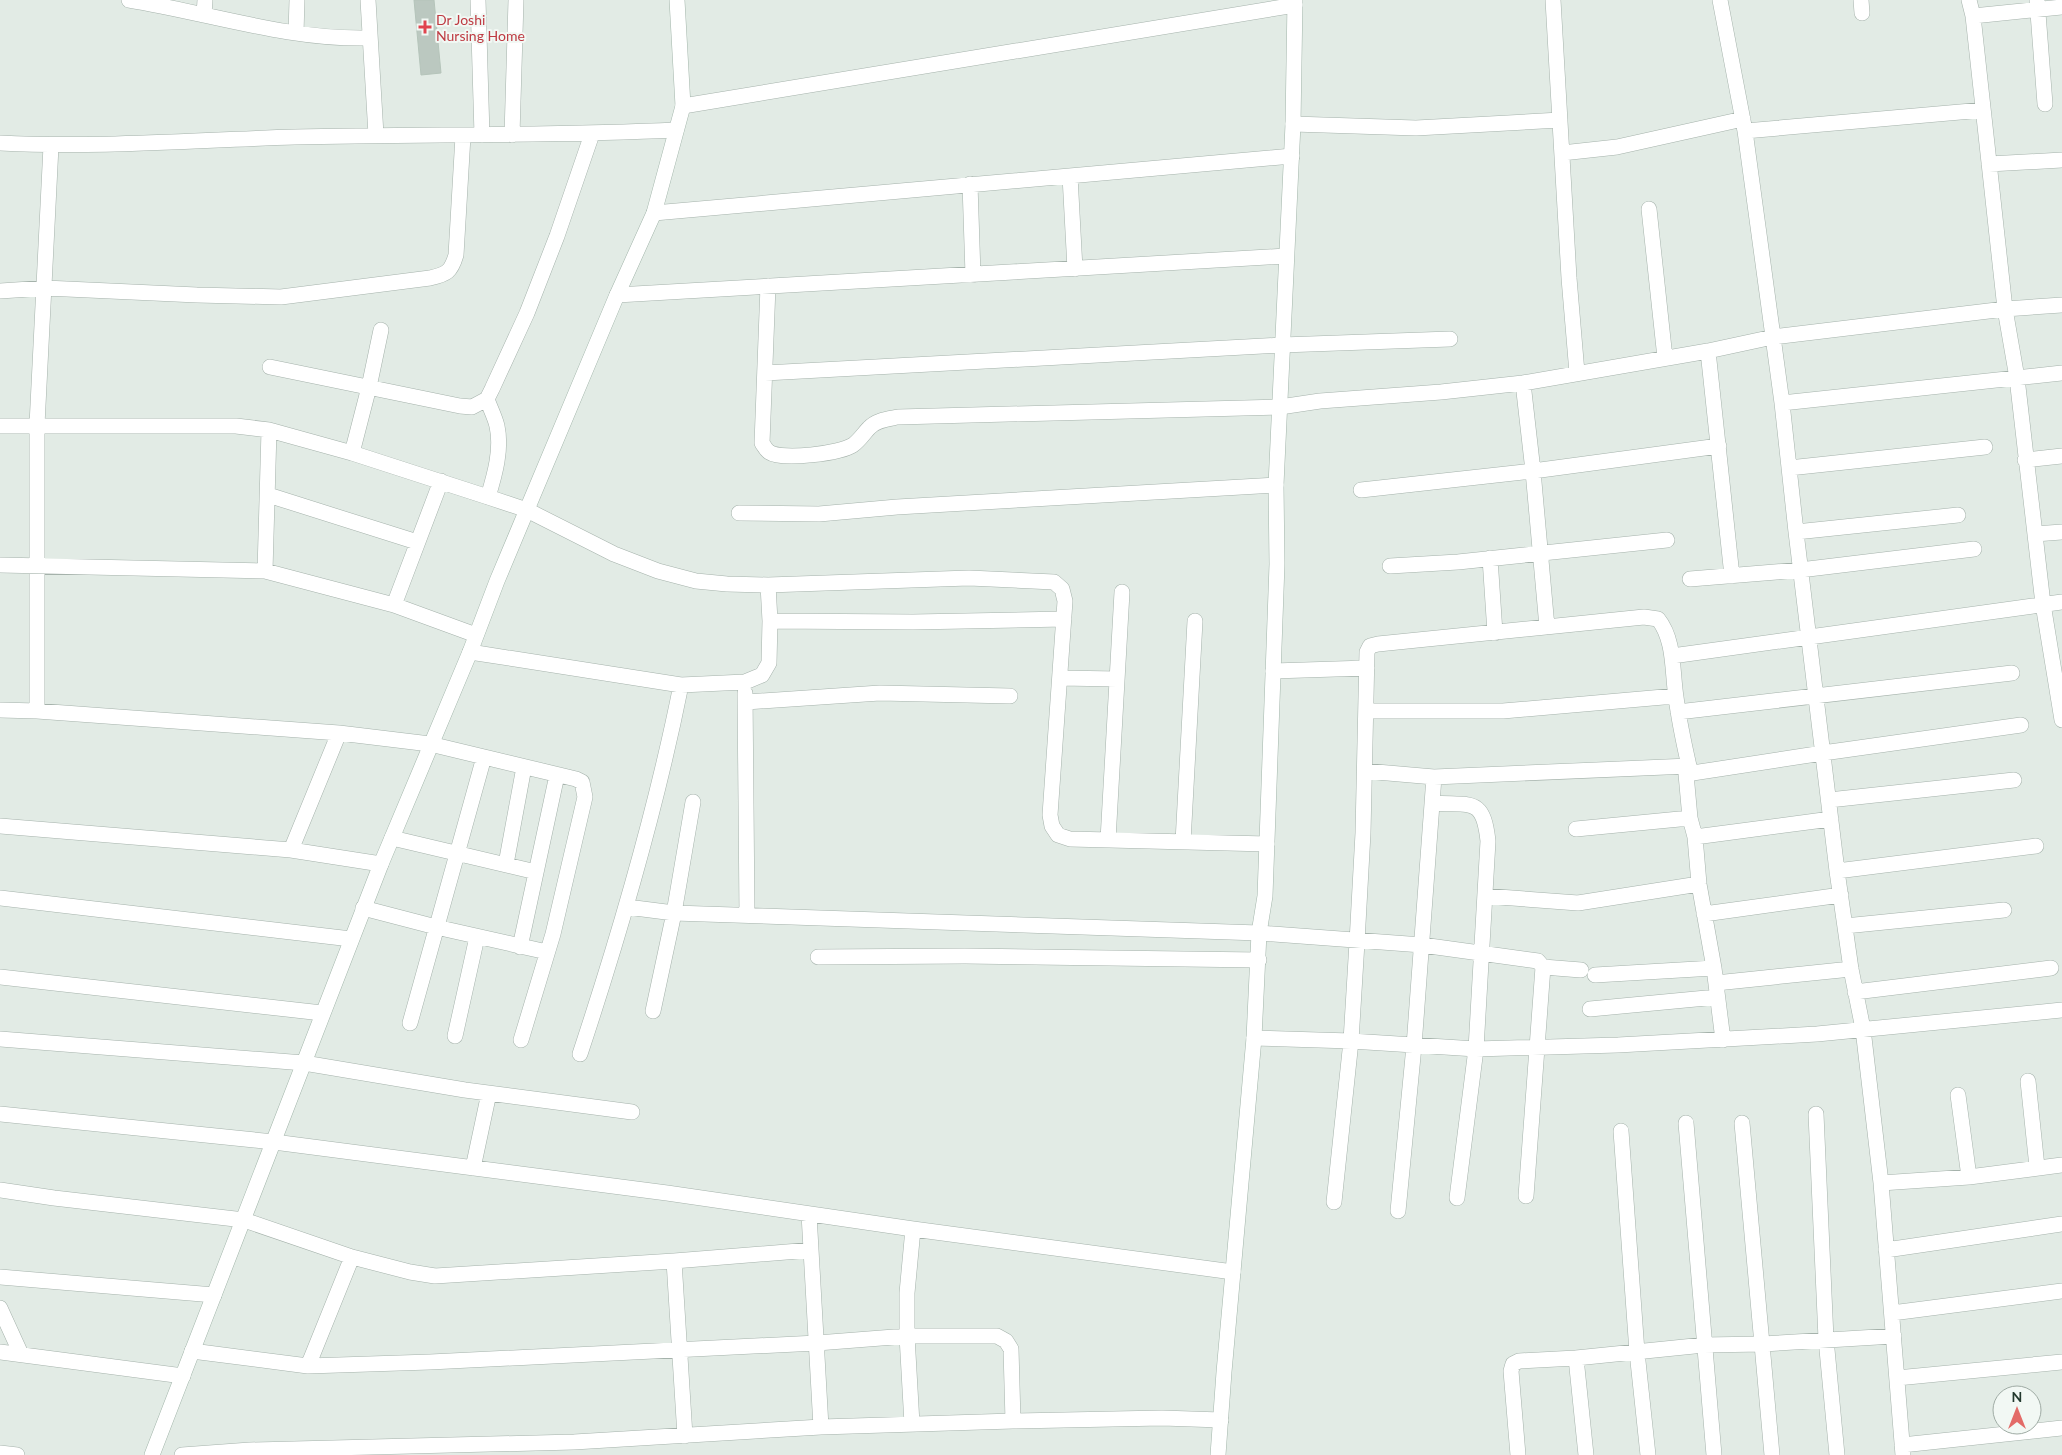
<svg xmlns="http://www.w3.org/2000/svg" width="2062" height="1455" viewBox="0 0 2062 1455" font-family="Lato,sans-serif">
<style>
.building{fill:#bbc8c0;stroke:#b5c4ba}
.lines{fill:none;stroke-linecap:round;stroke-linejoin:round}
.minor-casing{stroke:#a5b2ab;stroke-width:16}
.secondary-casing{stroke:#a2b5aa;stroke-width:16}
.minor{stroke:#fff;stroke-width:15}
.secondary{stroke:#fff;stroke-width:15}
.health-dot{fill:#e0444e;stroke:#f2f8f4;stroke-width:2}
.labels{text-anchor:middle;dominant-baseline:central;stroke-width:4;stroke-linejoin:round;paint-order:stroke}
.health-label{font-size:14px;fill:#be3a42;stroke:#f2f8f4;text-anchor:start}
</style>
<rect width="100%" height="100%" fill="#e2ebe5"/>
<path class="building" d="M 414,0 L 434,0 L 441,73 L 421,75 Z"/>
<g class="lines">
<defs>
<path id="minor" d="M 129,0 C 209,13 288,40 369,38
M 368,0 L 376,135
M 478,0 L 482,135
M 1553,0 L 1569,278 L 1577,373
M 1720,0 L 1745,131 L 1782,403 L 1796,532 L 1837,871 L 1851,969 L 1863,1029 L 1881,1183 L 1903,1455
M 1861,0 L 1862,13
M 1969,0 L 1973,16 L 2005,309 L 2017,378 L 2043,604 L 2062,720
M 2037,0 L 2045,104
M 204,15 L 205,0
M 1973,16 L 2062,7
M 296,33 L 297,0
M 683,106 L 1295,5
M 1293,124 L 1416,128 L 1560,120
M 1745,131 L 1983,110
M 512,135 L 516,0
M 0,143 C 98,148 196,140 295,137 C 422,134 549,136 676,130
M 1562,153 L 1617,147 L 1743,119
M 1989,164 L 2062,160
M 1070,176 L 1075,269
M 970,184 L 973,275
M 1649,209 L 1665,358
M 654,213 L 1292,156
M 768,286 L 762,443 C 764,446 766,450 769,452 C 782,461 841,453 853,445 C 860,440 864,433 869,428 C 876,420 888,419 898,417 L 1280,407 L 1320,401 L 1441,392 L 1523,383 L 1708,351 L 1773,337 L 2005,309 L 2062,305
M 0,291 L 45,288 L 197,295 L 281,297 L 430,278 C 447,274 451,272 456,255 L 463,136
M 617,295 L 1286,256
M 1708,351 L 1732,576
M 270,367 L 460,406 L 472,407 L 487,399 L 492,389 L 527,313 L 557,236 L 592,134
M 765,373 L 1282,345 L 1450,339
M 1523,383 L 1533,471 L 1547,627
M 487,399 C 490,408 495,417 497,426 C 502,449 495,474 488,497
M 1782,403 L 2062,373
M 0,426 L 236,426 L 269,430 L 352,453 L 488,497 L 527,510 L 614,554 L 658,571 L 696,581 L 727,584 L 768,585 L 969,578 L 1054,582 L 1062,589 L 1065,601 L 1050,815 L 1052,826 L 1058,835 L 1070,839 L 1267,844
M 352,453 L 369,387 L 381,330
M 2025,460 L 2062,456
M 1789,468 L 1985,447
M 1361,490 L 1533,471 L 1719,446
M 268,495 L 417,542
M 739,513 L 819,514 L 897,507 L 1276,485
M 1796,532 L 1958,515
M 2035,534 L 2062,532
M 1490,558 L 1495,633
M 0,565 L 265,571 L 394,605 L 476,635
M 1390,566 L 1458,562 L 1667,540
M 265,571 L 269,430
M 1690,579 L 1800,570 L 1974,549
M 394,605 L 441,481
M 770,621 L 913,622 L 1064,619
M 470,652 L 681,685 L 745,682 L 762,675 L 769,663 L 770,621 L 768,585
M 1672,656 L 2062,602
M 1273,671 L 1367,668
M 1060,678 L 1117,679
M 745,693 L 747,915
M 746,702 L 880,693 L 1010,696
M 0,710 L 37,711 L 339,733 L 430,744 L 576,779 L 582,782 L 585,797 L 553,934 L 521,1040
M 37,711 L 37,425 L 51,146
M 1367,711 L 1503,711 L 1675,696
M 1678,712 L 2012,673
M 1365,771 L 1434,777 L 1689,766
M 1686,774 L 1823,753 L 2021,725
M 1829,800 L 2014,780
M 1433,803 C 1471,806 1483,796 1488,841 L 1476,1049 L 1457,1198
M 0,826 L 291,850 L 381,864
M 1576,829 L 1690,818
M 1695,837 L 1831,819
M 392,838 L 536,872
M 1108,840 L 1122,592
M 1183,842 L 1195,621
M 291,850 L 339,733
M 506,864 L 524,767
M 1837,871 L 2036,846
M 1485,896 L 1578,903 L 1699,884
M 0,898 L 351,939
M 627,907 L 674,913 L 1259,933 L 1422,945 L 1538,961 L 1543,967 L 1526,1196
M 363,908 L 436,927 L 547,952
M 1704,914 L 1841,895
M 1845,926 L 2004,910
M 520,947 L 557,775
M 818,957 L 965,956 L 1259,960
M 1543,967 L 1581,970
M 1595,975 L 1714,968
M 0,977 L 322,1013
M 1716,983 L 1851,969
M 1855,992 L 2051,968
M 1590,1009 L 1717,997
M 653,1011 L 674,913 L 693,802
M 410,1023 L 484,757
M 455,1036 L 477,937
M 1254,1038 L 1351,1041 L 1476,1049 L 1618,1045 L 1817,1034 L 2062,1010
M 0,1039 L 304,1063 L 465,1090 L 632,1112
M 580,1054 C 620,933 656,810 681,685
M 2028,1081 L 2037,1167
M 1958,1095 L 1969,1177
M 0,1114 L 274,1142 L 667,1193 L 913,1229 L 1233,1272
M 1816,1114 L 1826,1339 L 1837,1455
M 1686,1123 L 1714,1455
M 1742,1123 L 1772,1455
M 1621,1131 L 1637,1352 L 1648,1455
M 473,1168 L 489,1093
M 1881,1183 L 1969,1177 L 2062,1165
M 0,1190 L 54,1198 L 244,1220 L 352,1257 L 410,1272 L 435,1276 L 674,1261 L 811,1250
M 1334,1202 L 1351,1041 L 1357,942 L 1363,833 L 1367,652 L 1370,646 L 1378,644 L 1644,617 L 1658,619 C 1675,640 1672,672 1676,697 C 1679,721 1684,744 1689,766 L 1686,774 L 1690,818 L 1695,837 L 1699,884 L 1714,968 L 1723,1040
M 1398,1211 L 1414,1046 L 1434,777
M 809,1214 L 821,1427
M 1886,1250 L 2062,1224
M 674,1261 L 685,1436
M 0,1277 L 214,1295
M 0,1308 L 21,1354
M 1892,1313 L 2062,1291
M 192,1351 L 308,1366 L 430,1362 L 817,1343 L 907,1336 L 997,1336 L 1006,1341 L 1011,1349 L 1013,1421
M 0,1352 L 183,1376
M 1576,1358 L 1586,1455
M 308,1366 L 352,1257
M 1897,1378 L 2062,1362
M 912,1424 L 907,1336 L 907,1293 L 913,1229
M 1902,1445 L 2062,1428
M 0,1453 L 17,1455
M 182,1455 L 250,1450 L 574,1442 L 821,1427 L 1013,1421 L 1162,1418 L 1221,1420
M 1518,1455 L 1511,1371 L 1513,1364 L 1519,1361 L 1576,1358 L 1704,1345 L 1763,1344 L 1894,1336"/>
<path id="secondary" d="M 152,1455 L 381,864 L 470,652 L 497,581 L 617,295 L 654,213 L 683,106 L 677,0
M 1218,1455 L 1224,1372 L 1254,1038 L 1259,933 L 1265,896 L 1277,564 L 1276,485 L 1293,124 L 1295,0"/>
</defs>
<use href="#minor" class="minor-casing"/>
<use href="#secondary" class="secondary-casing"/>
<use href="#minor" class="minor"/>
<use href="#secondary" class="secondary"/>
</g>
<path class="health-dot" d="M422.5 19.5h5v5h5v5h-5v5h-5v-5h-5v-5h5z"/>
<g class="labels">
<g class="health-label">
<text x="436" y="19">Dr Joshi<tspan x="436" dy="16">Nursing Home</tspan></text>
</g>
</g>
<g transform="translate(2017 1410)"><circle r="24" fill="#f2f8f4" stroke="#a0aca5"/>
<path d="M0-4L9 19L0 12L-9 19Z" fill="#e36b68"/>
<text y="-8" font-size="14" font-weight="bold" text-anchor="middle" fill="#243a2f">N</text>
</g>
</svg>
